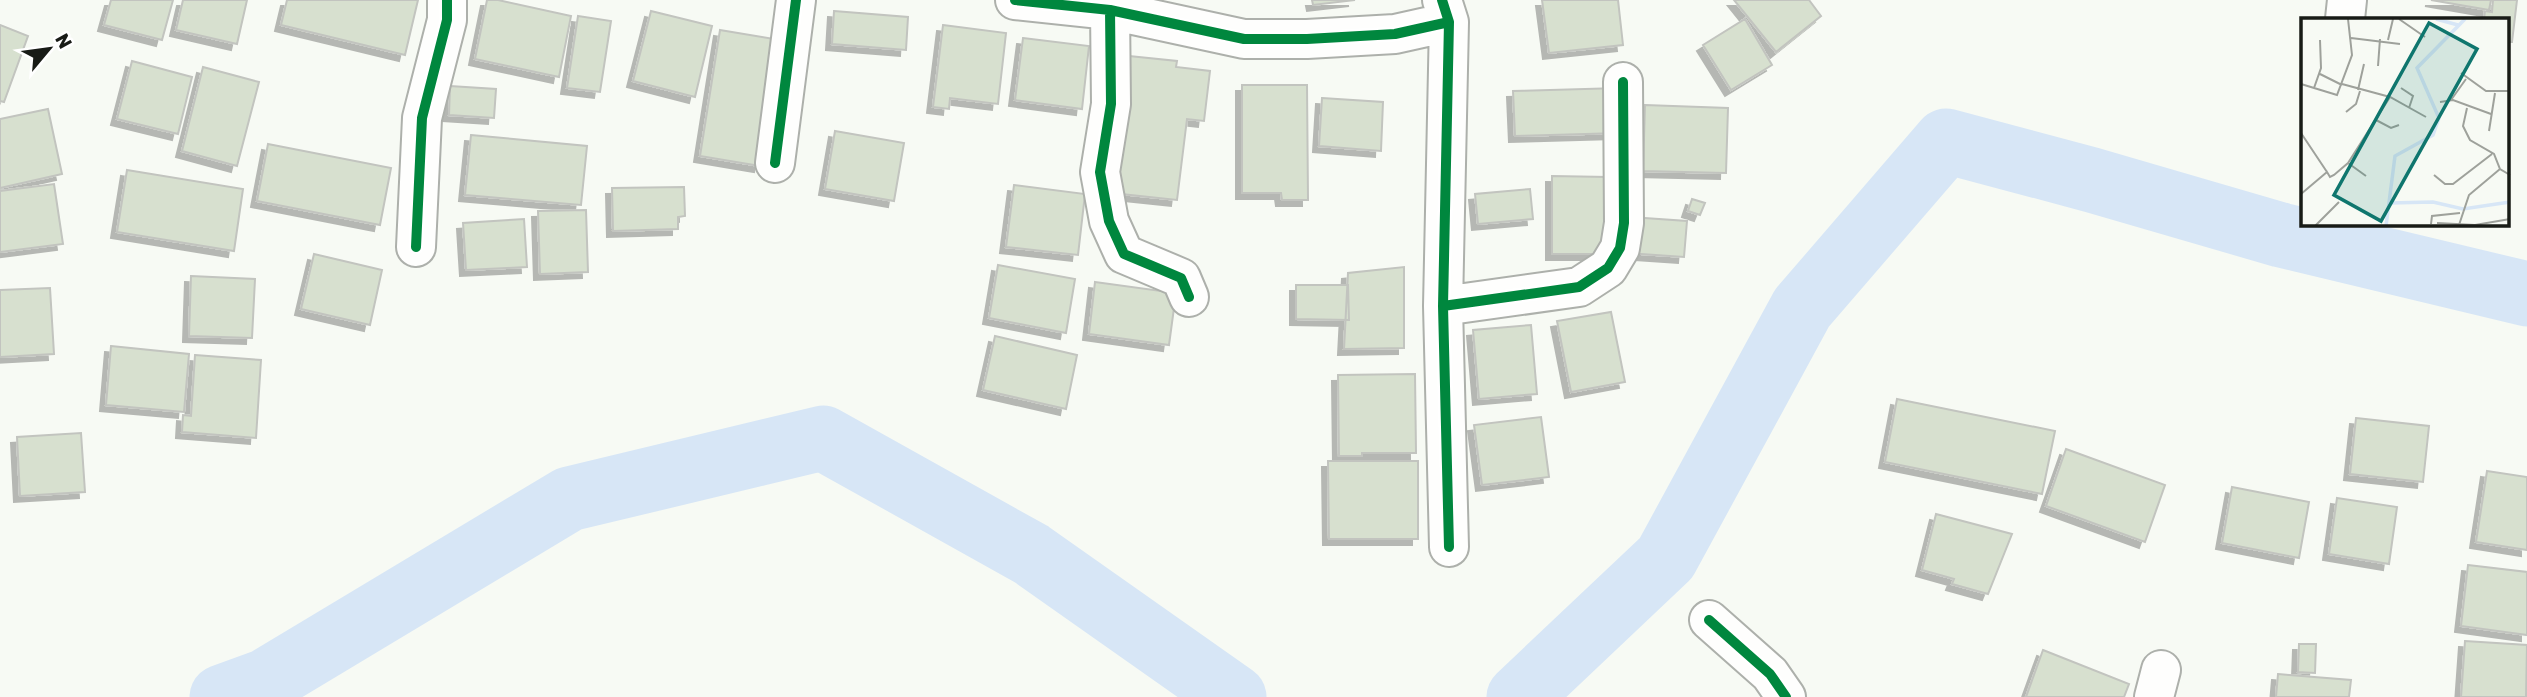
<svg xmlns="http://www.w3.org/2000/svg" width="2527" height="697" viewBox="0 0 2527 697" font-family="Rubik,sans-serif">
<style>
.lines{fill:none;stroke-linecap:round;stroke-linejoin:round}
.stream{stroke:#d7e6f6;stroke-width:10}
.river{stroke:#d7e6f6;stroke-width:65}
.building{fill:#d7e0cf;stroke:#c2c4bf;stroke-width:2;filter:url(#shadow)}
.street-casing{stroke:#adb0ab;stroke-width:42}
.street{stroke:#fefefd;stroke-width:38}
.cycleway-casing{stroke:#fff;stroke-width:15}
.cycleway{stroke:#00873e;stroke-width:10}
.inset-river{fill:none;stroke:#d7e6f6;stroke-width:3.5}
.inset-road{fill:none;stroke:#9ea19b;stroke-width:2}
.view{fill:#0f766e;fill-opacity:0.15;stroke:#0f766e;stroke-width:3.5}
.inset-edge{fill:none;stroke:#181b16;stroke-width:3.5}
</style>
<defs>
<filter id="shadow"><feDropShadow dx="-6" dy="6" stdDeviation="0" flood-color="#0004"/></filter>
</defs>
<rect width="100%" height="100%" fill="#f7faf4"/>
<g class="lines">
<path class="stream" d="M 266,681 L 273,697"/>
<path class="river" d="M 222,697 L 266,681 L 569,499 L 823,438 L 1031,554 L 1234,697
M 1519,697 L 1666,558 L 1802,308 L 1946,141 L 2092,180 L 2281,235 L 2527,294"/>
</g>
<path class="building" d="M 111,0 L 173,0 L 162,40 L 104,25 Z
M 183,0 L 247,0 L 237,44 L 176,30 Z
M 287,0 L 418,0 L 405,55 L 281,25 Z
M 487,0 L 498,0 L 571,16 L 559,77 L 475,59 Z
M 1312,0 L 1355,0 L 1313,5 Z
M 1542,0 L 1618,0 L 1623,45 L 1549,53 Z
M 1734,0 L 1809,0 L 1821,16 L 1776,52 Z
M 2431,0 L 2491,0 L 2489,10 Z
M 2493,0 L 2517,0 L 2512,42 L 2508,42 L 2508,19 L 2484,19 L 2485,11 L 2492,12 Z
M 651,11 L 712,26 L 695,97 L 633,81 Z
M 834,11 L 908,17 L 906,50 L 832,44 Z
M 578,16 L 611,21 L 600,92 L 567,88 Z
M 1745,19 L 1772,65 L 1731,90 L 1703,45 Z
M 0,25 L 28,36 L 4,102 L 0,101 Z
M 943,25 L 1006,33 L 998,104 L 950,98 L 949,109 L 933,107 Z
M 720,30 L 780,40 L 760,166 L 700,156 Z
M 1023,38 L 1089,46 L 1082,109 L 1015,100 Z
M 1129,56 L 1177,61 L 1176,67 L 1210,71 L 1204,121 L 1187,119 L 1177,200 L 1112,193 Z
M 132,61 L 192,77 L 178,134 L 117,119 Z
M 203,67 L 259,82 L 237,166 L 182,151 Z
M 1242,85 L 1307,85 L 1308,200 L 1282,200 L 1281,193 L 1242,193 Z
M 450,86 L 496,89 L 494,118 L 449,115 Z
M 1619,88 L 1620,133 L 1515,136 L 1513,91 Z
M 1322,98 L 1383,102 L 1381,151 L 1319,146 Z
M 1645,105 L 1728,108 L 1726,173 L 1643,171 Z
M 48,109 L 62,174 L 0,188 L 0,119 Z
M 835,131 L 904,143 L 894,201 L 825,189 Z
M 471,135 L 587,146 L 581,205 L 465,195 Z
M 268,144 L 391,168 L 380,225 L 257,201 Z
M 127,170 L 243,189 L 234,251 L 117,232 Z
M 1552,176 L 1608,177 L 1608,254 L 1552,254 Z
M 54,184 L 63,244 L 0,252 L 0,191 Z
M 1014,185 L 1085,194 L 1078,255 L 1006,247 Z
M 684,187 L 685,216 L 678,217 L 678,229 L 613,231 L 612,188 Z
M 1530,189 L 1533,219 L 1478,224 L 1475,194 Z
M 1692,199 L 1705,203 L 1700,215 L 1688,211 Z
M 586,210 L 588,272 L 540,274 L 538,211 Z
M 1630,217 L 1687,221 L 1684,257 L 1627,253 Z
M 524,219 L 527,267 L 466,270 L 463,223 Z
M 314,254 L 382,270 L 370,325 L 301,309 Z
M 998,265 L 1075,279 L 1066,333 L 989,318 Z
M 1404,267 L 1404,348 L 1344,349 L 1348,273 Z
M 191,276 L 255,279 L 252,338 L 189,336 Z
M 1095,282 L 1176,293 L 1169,345 L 1089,334 Z
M 1296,285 L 1348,285 L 1349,320 L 1296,319 Z
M 50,288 L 54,354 L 0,357 L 0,290 Z
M 1611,312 L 1625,382 L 1571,392 L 1557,321 Z
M 1531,325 L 1537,394 L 1479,399 L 1473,330 Z
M 995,336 L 1077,355 L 1066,409 L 983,390 Z
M 111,346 L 189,354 L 184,412 L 106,405 Z
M 195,355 L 261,360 L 256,438 L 182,432 L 183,415 L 191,416 Z
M 1415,374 L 1416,453 L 1362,453 L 1362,456 L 1339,456 L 1338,375 Z
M 1897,399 L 2055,431 L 2042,494 L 1885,462 Z
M 1541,417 L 1549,477 L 1482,485 L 1474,425 Z
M 2356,418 L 2429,426 L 2423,482 L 2350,474 Z
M 81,433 L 85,492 L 20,496 L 17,437 Z
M 2066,449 L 2165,485 L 2145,542 L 2046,506 Z
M 1328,461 L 1418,461 L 1418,539 L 1329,539 Z
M 2487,471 L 2527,477 L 2527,550 L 2476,542 Z
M 2232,487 L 2309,502 L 2299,558 L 2222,543 Z
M 2337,498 L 2397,507 L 2389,564 L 2329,554 Z
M 1936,514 L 2012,534 L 1988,594 L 1952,584 L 1954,579 L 1922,570 Z
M 2468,565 L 2527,572 L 2527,635 L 2461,626 Z
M 2465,641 L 2527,645 L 2526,697 L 2461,697 Z
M 2299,644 L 2316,644 L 2315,673 L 2298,672 Z
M 2043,650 L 2129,684 L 2124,697 L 2026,697 Z
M 2278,674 L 2351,680 L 2349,697 L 2276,697 Z"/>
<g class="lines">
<defs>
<path id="street" d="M 1015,0 L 1110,10 L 1244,39 L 1307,39 L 1395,34 L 1449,22
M 1442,0 L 1449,22 L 1443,306 L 1449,547
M 1110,10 L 1111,104 L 1100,172 L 1109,221 L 1124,254 L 1181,278 L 1189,297
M 2345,19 L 2347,0
M 775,163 L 796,0
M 416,247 L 422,118 L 447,20 L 447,0
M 1443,306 L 1579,287 L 1608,268 L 1620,248 L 1624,223 L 1623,82
M 1709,620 L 1770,674 L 1786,697
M 2154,697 L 2161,670"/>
</defs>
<use href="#street" class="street-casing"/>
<use href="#street" class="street"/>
<defs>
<path id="cycleway" d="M 1015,0 L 1110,10 L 1244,39 L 1307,39 L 1395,34 L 1449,22
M 1442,0 L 1449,22 L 1443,306 L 1449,547
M 1110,10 L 1111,104 L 1100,172 L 1109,221 L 1124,254 L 1181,278 L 1189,297
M 775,163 L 796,0
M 416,247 L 422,118 L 447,20 L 447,0
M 1443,306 L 1579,287 L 1608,268 L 1620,248 L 1624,223 L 1623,82
M 1709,620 L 1770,674 L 1786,697"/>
</defs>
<use href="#cycleway" class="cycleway-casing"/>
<use href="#cycleway" class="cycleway"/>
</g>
<g transform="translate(2301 18)">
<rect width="208" height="208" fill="#f7faf4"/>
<path class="inset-river" d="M 135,1 L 157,7M 89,185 L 132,184 L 162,191 L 209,184M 85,208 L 94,138 L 132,117 L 138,100 L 116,50 L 164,1"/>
<path class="inset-road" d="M 98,1 L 124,19M 50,20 L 99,26M 87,22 L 92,1M 77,48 L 79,21M 160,55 L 185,73 L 209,73M 19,56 L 41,67M 0,66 L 36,77 L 51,37 L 47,1M 41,66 L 89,79 L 125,99M 13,70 L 20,50 L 19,22M 100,70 L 112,78 L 108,90M 57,72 L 63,46M 150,82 L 165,61M 139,84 L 152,82 L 190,96M 166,90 L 162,108 L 169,122 L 193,136 L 199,151 L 209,157M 45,94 L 55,86 L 59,73M 75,102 L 90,110 L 98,107M 188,113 L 194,75M 0,115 L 26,154M 47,145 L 65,158M 133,157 L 144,166 L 152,166 L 191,136M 0,176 L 26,154 L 29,159 L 33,157 L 47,145 L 89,79M 136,205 L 174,207 L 209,201M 130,206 L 131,198 L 159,195M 158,207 L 168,177 L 199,151M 14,208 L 38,184"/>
<path class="view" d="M 128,5 L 176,31 L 80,203 L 33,177 Z"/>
<rect width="208" height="208" class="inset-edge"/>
</g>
<g transform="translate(49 49) rotate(61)" stroke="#ffffff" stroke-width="5" paint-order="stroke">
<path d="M0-5L12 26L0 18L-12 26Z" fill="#181b16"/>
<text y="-10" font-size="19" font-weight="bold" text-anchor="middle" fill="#181b16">N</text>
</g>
</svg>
